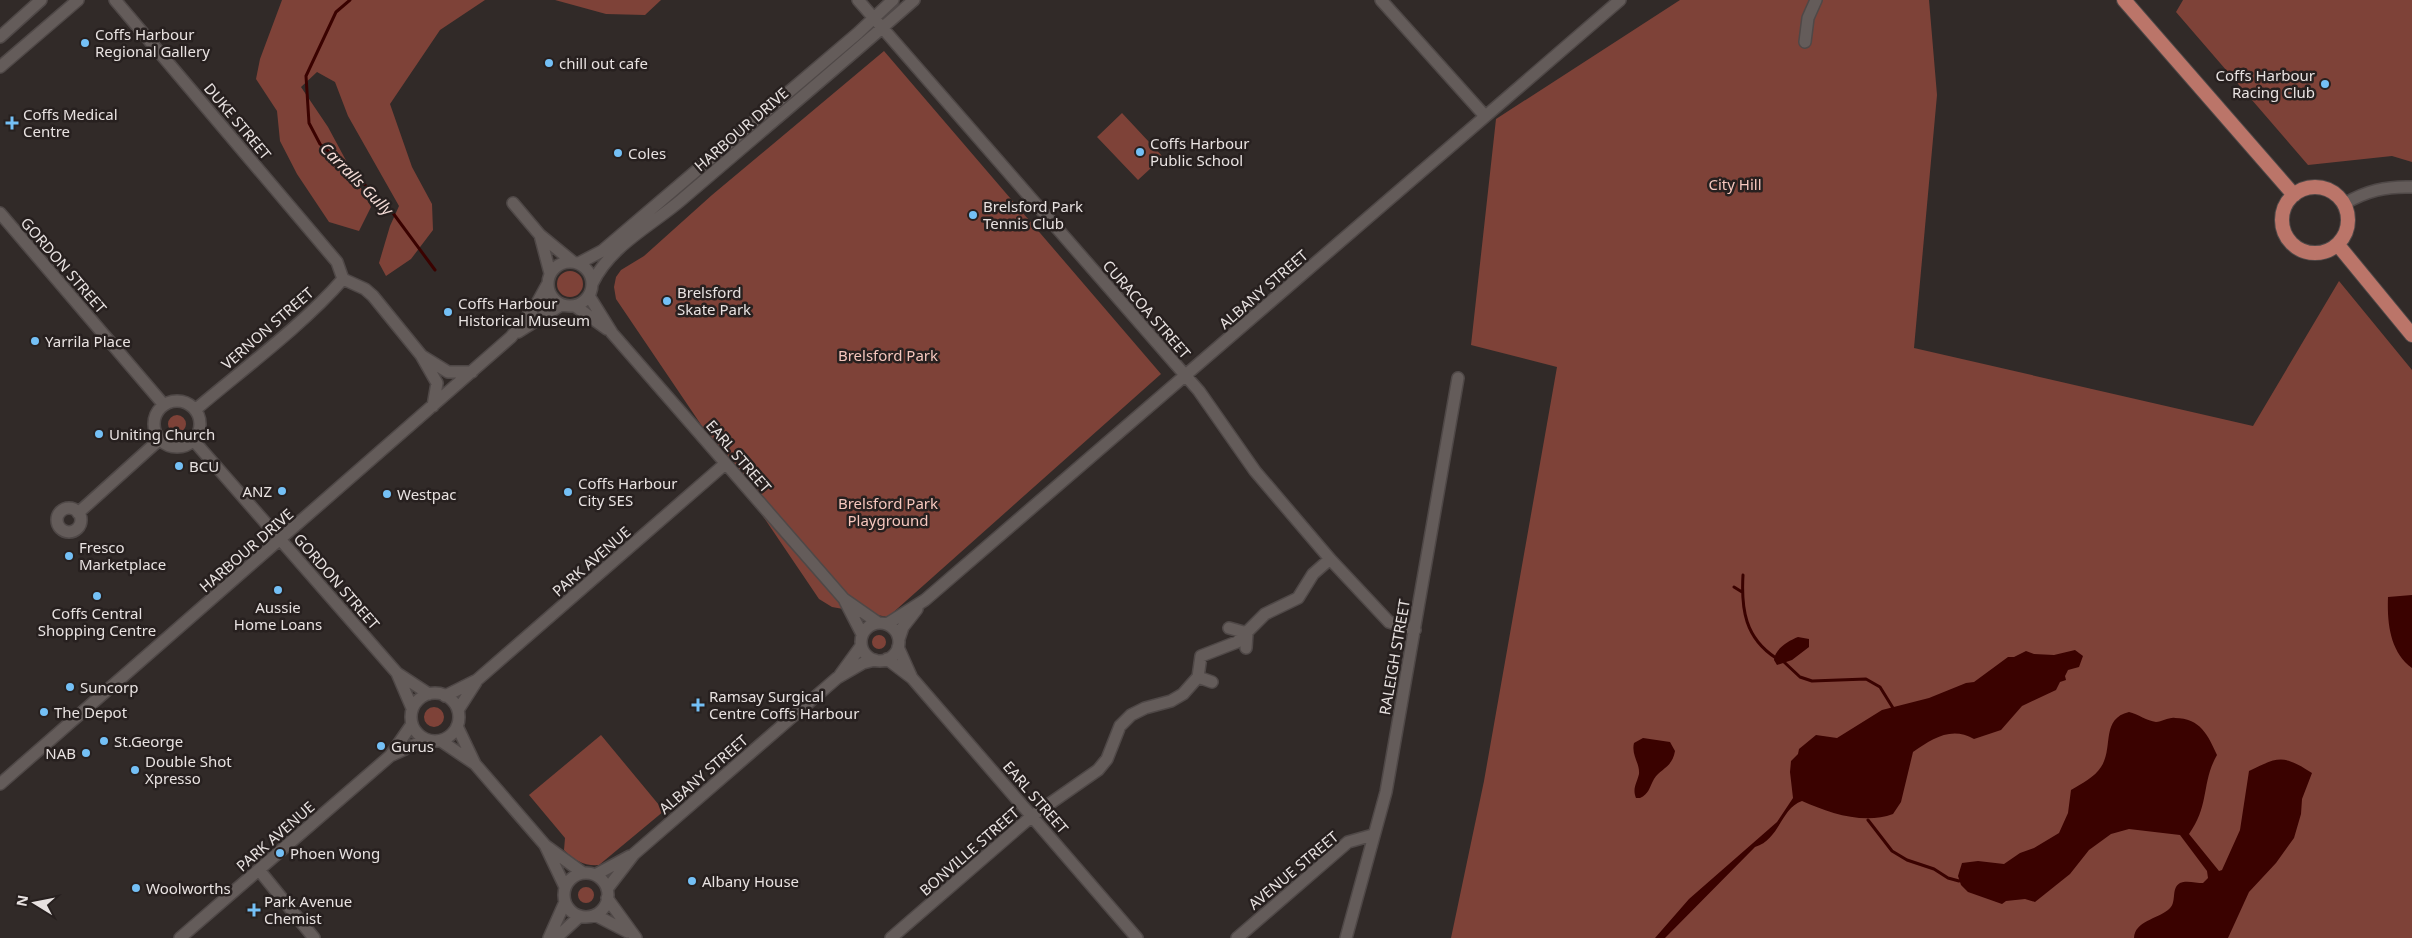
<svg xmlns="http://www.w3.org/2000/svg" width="2412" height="938" viewBox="0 0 2412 938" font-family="'Noto Sans',sans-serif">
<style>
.green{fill:#7e4238}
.water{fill:#3a0200}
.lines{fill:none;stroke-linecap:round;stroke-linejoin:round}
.stream{stroke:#3a0200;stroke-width:3}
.minor-casing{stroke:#4f4847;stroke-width:14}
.major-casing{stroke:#4f4847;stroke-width:16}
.minor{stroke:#645c5a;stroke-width:11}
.major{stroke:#bb7569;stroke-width:14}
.poi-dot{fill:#74c0f6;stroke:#27201f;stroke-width:2}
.labels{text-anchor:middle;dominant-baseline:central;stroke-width:5;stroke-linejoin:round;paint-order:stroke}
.poi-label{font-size:15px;fill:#e8e2e1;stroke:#27201f;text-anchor:start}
.street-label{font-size:15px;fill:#e8e2e1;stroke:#27201f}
.park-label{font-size:15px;fill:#f6c7be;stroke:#27201f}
.water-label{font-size:16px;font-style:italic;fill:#f4dcd7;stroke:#27201f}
</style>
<rect width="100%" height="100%" fill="#312a28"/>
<path class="green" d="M 282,0 L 485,0 L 440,30 L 390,104 L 412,167 L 432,204 L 433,230 L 411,259 L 386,276 L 379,263 L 390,226 L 399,206 L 348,116 L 335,82 L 317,72 L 301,87 L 328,127 L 371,207 L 359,231 L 329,222 L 297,174 L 280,141 L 277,111 L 256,79 L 260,59 Z
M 555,0 L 661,0 L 645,15 L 606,14 Z
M 1680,0 L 1929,0 L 1937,95 L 1914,348 L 2253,426 L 2339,281 L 2412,370 L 2412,938 L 1451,938 L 1484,781 L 1557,367 L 1471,345 L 1496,119 Z
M 2183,0 L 2412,0 L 2412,162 L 2392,156 L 2308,165 L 2176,12 Z
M 884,51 L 1161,374 L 888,617 L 832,607 L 819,599 L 616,299 L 614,287 L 616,277 L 621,270 L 644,256 L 712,195 Z
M 1122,113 L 1163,157 L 1138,180 L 1097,137 Z
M557 284a13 13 0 1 1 26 0a13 13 0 1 1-26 0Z
M168 424a9 9 0 1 1 18 0a9 9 0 1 1-18 0Z
M872 642a7 7 0 1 1 14 0a7 7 0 1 1-14 0Z
M424 717a10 10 0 1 1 20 0a10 10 0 1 1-20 0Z
M 601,735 L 664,811 L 599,865 C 584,866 575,861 564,850 L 565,838 L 529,795 Z
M578 895a8 8 0 1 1 16 0a8 8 0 1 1-16 0Z"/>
<path class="water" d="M 2412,595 L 2412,668 C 2390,652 2387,623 2388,597 Z
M 1798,637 L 1809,639 L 1809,647 L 1792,660 L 1777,665 L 1774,660 C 1775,649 1788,641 1798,637 Z
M 2075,650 L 2083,656 L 2079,667 L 2068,670 L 2065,676 L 2066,680 L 2060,682 L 2056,690 L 2022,706 L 2001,730 L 1974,739 C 1951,726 1932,739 1913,752 L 1901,802 L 1893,814 C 1864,825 1829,813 1802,801 C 1781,808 1780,839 1755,847 L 1665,938 L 1655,938 L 1689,899 L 1777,822 L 1793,798 L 1790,772 L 1791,761 L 1798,754 L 1799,749 L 1816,735 L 1837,738 L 1882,710 L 1929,698 L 1966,683 L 1974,682 L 2008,657 L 2014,657 L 2026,651 L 2034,654 L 2054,655 Z
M 2129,712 C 2138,714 2147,721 2156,722 C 2162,722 2169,717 2175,718 C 2200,718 2208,735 2217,755 C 2201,783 2210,805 2189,834 L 2219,871 L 2222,870 L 2240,830 L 2249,771 C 2279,756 2284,755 2312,773 L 2302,799 L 2301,814 L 2294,838 L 2276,863 L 2249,892 L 2228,938 L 2134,938 C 2135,921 2157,919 2168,910 C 2178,903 2170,889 2180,883 C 2186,880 2196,883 2203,883 L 2208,878 L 2207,871 L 2180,835 L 2129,829 L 2111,834 L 2089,850 L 2070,874 L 2035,902 L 2025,899 L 2006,901 L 2002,904 L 1968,892 L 1961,885 L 1958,876 L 1962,863 L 1978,861 L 2004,864 L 2020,853 L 2034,848 L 2059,833 L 2068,813 L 2071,790 C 2081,784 2095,777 2101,767 C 2114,748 2100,719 2129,712 Z
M 1643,738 L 1670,742 L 1675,751 C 1672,768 1661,768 1654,779 C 1649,788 1649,794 1640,798 L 1636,798 C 1632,788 1637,783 1639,774 C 1640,763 1631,755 1634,743 Z"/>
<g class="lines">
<path class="stream" d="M 350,0 L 336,12 L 306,76 L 309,123 L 320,144 L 387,205 L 435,270
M 1743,575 C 1741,609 1745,638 1776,658
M 1734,587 L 1742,592
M 1784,662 L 1800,677 L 1812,681 L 1866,679 L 1880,687 L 1893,708
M 1868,820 L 1892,851 L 1907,860 L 1934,869 L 1948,878 L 1959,881"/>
<defs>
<path id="minor" d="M 115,0 L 337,262 L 343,279
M 858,0 L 1199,391 L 1255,471 L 1330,559 L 1389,622 L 1415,630
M 1381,0 L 1485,116
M 0,37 L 41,0
M 1805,42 L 1808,18 L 1816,0
M 0,67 L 78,0
M 513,203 L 540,235 L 573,262
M 2344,204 C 2366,191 2386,186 2412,187
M 0,213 L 164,405
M 540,235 L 550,273
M548 284a22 22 0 1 1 44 0a22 22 0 1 1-44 0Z
M 579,263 L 602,251 L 858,33 L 893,0
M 343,279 L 365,289 L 373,296 L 421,355 L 437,383 L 433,406
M 592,284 C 610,246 649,227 680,201 C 758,134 837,68 914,0
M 589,296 L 612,333 L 844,599 L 877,622
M 575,306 L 607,329
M 518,332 L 561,305
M 422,356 L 448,372 L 472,372
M154 424a23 23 0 1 1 46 0a23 23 0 1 1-46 0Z
M 195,410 C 242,370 303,325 343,279
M 194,441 L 397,673 L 412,708
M57 520a12 12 0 1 1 24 0a12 12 0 1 1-24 0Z
M 78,513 L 159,440
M 845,601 L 862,634
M861 642a19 19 0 1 1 38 0a19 19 0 1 1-38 0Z
M 887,624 L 925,600 L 1620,0
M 1229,628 L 1247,633 L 1246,648
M 899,639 L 903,627 L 917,609
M 898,647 L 911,676
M 887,659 L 912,678 L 1137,938
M 397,673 L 429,694
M 840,675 L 861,646
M 1198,677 L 1212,682
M411 717a24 24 0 1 1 48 0a24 24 0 1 1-48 0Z
M 445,696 L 477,680 L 725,464
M 458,710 L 476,682
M 457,726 L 475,764
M 441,741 L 475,764 L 545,845 L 565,887
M 390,756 L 425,740
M 0,784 L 511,337 L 536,305 L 547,285
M 546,846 L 583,873
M 259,870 L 314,938
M564 895a22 22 0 1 1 44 0a22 22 0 1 1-44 0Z
M 595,875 L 630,856
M 607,889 L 634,854 L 837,678 L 863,663 L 875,660
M 607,898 L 636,938
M 595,915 L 628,932
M 180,938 L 390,756 L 412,724
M 549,938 L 565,902
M 556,938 L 580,916
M 891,938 L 1032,816 L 1098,770 L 1107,759 L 1120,726 L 1131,715 L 1145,708 L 1171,701 L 1183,694 L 1198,677 L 1201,656 L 1237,642 L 1265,614 L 1298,598 L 1313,574 L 1330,559
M 1237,938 L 1348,842 L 1373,835
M 1346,938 L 1386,792 L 1458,378"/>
<path id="major" d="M 2124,0 L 2294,195
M2282 220a33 33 0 1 1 66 0a33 33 0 1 1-66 0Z
M 2338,245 L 2412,335"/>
</defs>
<use href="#minor" class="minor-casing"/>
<use href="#major" class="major-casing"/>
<use href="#minor" class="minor"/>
<use href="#major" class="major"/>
</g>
<g class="poi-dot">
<circle cx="85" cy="43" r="5"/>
<circle cx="549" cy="63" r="5"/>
<circle cx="2325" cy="84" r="5"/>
<path d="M9.5 115.5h5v5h5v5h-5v5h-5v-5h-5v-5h5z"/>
<circle cx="1140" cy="152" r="5"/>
<circle cx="618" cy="153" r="5"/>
<circle cx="973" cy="215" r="5"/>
<circle cx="667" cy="301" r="5"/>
<circle cx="448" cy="312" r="5"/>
<circle cx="35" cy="341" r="5"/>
<circle cx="99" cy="434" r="5"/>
<circle cx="179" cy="466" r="5"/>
<circle cx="282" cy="491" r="5"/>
<circle cx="568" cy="492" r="5"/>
<circle cx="387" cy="494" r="5"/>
<circle cx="69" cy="556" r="5"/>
<circle cx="278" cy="590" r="5"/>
<circle cx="97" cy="596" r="5"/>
<circle cx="70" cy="687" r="5"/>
<path d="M695.5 697.5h5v5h5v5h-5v5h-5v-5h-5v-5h5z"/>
<circle cx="44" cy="712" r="5"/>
<circle cx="104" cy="741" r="5"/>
<circle cx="381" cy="746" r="5"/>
<circle cx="86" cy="753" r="5"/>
<circle cx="135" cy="770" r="5"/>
<circle cx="280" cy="853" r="5"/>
<circle cx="692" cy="881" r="5"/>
<circle cx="136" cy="888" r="5"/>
<path d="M251.5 902.5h5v5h5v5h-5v5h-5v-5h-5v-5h5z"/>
</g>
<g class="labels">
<g class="poi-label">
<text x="95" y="34">Coffs Harbour<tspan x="95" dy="17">Regional Gallery</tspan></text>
<text x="559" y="63">chill out cafe</text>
<text x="2315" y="75" text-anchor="end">Coffs Harbour<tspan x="2315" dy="17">Racing Club</tspan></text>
<text x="23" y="114">Coffs Medical<tspan x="23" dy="17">Centre</tspan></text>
<text x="1150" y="143">Coffs Harbour<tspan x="1150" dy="17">Public School</tspan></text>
<text x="628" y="153">Coles</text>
<text x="983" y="206">Brelsford Park<tspan x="983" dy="17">Tennis Club</tspan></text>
<text x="677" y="292">Brelsford<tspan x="677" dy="17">Skate Park</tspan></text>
<text x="458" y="303">Coffs Harbour<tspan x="458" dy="17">Historical Museum</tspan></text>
<text x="45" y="341">Yarrila Place</text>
<text x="109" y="434">Uniting Church</text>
<text x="189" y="466">BCU</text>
<text x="578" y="483">Coffs Harbour<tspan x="578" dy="17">City SES</tspan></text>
<text x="272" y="491" text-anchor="end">ANZ</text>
<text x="397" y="494">Westpac</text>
<text x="79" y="547">Fresco<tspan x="79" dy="17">Marketplace</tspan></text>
<text x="278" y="607" text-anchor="middle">Aussie<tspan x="278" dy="17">Home Loans</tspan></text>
<text x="97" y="613" text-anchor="middle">Coffs Central<tspan x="97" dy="17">Shopping Centre</tspan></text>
<text x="80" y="687">Suncorp</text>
<text x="709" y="696">Ramsay Surgical<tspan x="709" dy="17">Centre Coffs Harbour</tspan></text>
<text x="54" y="712">The Depot</text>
<text x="114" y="741">St.George</text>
<text x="391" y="746">Gurus</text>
<text x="76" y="753" text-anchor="end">NAB</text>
<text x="145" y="761">Double Shot<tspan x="145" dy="17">Xpresso</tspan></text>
<text x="290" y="853">Phoen Wong</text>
<text x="702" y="881">Albany House</text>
<text x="146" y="888">Woolworths</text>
<text x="264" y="901">Park Avenue<tspan x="264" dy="17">Chemist</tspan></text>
</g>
<g class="street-label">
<text transform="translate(238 121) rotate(50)">DUKE STREET</text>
<text transform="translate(741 129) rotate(-41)">HARBOUR DRIVE</text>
<text transform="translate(64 265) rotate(49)">GORDON STREET</text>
<text transform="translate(1263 289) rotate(-41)">ALBANY STREET</text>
<text transform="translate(1147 309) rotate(49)">CURACOA STREET</text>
<text transform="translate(267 328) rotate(-41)">VERNON STREET</text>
<text transform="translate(739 456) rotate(49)">EARL STREET</text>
<text transform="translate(246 550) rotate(-41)">HARBOUR DRIVE</text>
<text transform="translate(591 561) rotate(-41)">PARK AVENUE</text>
<text transform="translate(337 581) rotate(49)">GORDON STREET</text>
<text transform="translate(1394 657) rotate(-80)">RALEIGH STREET</text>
<text transform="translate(703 774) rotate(-41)">ALBANY STREET</text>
<text transform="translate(1036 797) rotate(49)">EARL STREET</text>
<text transform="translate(275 836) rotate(-41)">PARK AVENUE</text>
<text transform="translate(969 851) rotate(-41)">BONVILLE STREET</text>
<text transform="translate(1293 870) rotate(-40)">AVENUE STREET</text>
</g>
<g class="park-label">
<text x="1735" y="184">City Hill</text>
<text x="888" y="355">Brelsford Park</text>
<text x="888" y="503">Brelsford Park<tspan x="888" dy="17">Playground</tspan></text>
</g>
<g class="water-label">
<text transform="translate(357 179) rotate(45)">Carralls Gully</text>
</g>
</g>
<g transform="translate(35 903) rotate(280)" stroke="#27201f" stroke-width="4" paint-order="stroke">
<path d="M0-4L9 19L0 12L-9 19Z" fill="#e8e2e1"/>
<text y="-8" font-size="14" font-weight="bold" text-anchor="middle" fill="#e8e2e1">N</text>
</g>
</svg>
